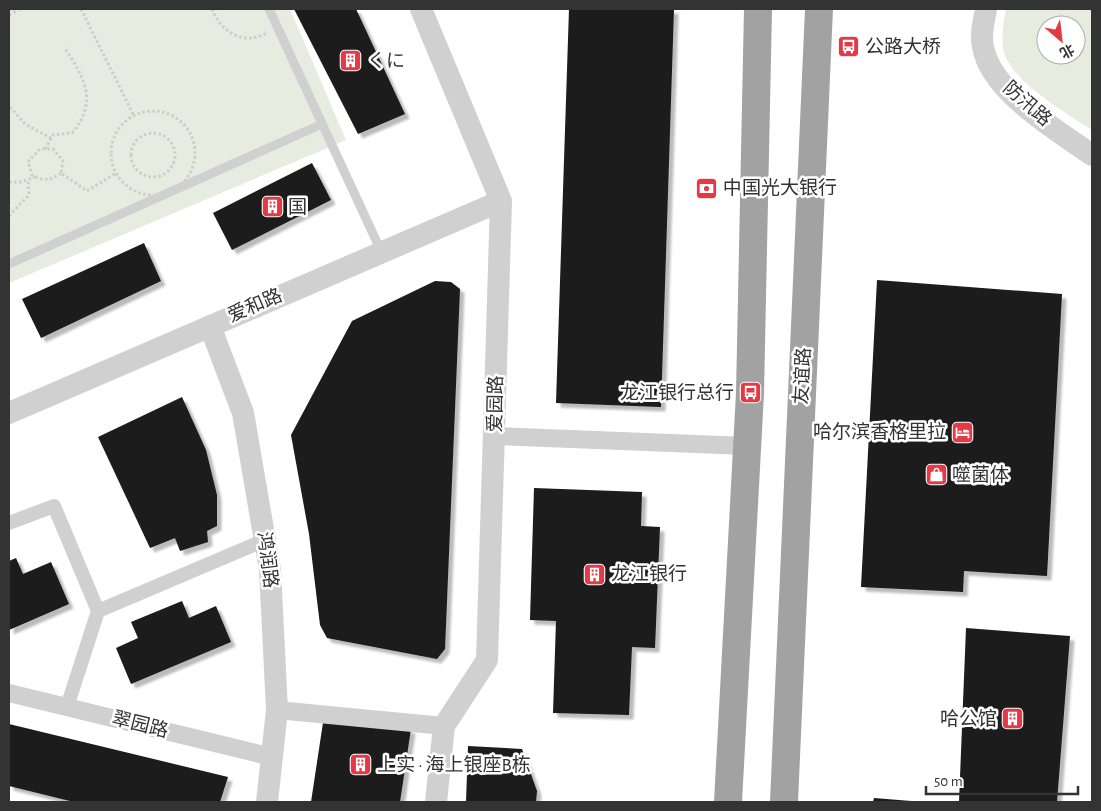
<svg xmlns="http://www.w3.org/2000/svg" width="1101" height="811" viewBox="0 0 1101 811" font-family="'Alegreya Sans','Noto Sans SC','Noto Sans JP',sans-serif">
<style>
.green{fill:#e6ecdf;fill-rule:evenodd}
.building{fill:#1a1a1a;filter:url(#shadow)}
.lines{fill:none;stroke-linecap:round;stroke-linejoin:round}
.path{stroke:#cdcdcd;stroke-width:3;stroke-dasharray:2.5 2.5;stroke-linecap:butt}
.service{stroke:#d0d0d0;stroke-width:9}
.pedestrian{stroke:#d0d0d0;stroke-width:14}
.minor{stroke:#d0d0d0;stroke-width:18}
.tertiary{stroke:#d0d0d0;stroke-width:22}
.trunk{stroke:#a2a2a2;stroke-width:28}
.labels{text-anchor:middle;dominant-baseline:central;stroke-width:5;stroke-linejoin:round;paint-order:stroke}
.poi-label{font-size:19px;fill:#333;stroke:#fff;text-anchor:start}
.street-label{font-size:19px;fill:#333;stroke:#fff}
</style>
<defs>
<filter id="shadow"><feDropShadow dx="4.5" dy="4.5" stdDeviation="1" flood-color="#0004"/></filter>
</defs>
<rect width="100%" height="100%" fill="#fff"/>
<path class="green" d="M 9,9 L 290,9 L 346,140 L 9,283 Z
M 1006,9 L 1092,9 L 1092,130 C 1067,113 1006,79 1003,47 C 1001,35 1004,21 1006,9 ZM 1046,25 L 1076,25 L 1076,55 L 1046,55 Z"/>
<path class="building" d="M 294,9 L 356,9 L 405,114 L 358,134 Z
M 569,9 L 674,9 L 661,407 L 556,403 Z
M 312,163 L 331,200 L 232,250 L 213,213 Z
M 144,243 L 161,281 L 41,338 L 22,299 Z
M 877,280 L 1062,294 L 1047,576 L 964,571 L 963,592 L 861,587 Z
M 435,281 L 451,282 L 460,289 L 445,649 L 437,659 L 327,638 L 320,625 L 309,534 L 291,435 L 352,321 Z
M 182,397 L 206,450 L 217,495 L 217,526 L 207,531 L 208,542 L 180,551 L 175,538 L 150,548 L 98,437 Z
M 534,488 L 642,492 L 641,526 L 660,527 L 655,648 L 632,647 L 629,715 L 553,713 L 556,621 L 530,620 Z
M 16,558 L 23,574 L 51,562 L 69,604 L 9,630 L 9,561 Z
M 182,601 L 189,618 L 216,606 L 231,642 L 131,684 L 116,648 L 138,638 L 131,622 Z
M 966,628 L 1070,636 L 1057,802 L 959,802 Z
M 324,716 L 411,729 L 400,802 L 311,802 Z
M 9,724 L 228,777 L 220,802 L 74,802 L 9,786 Z
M 468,746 L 522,749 L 537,791 L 536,802 L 466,802 Z
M 874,798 L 911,801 L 911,802 L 873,802 Z"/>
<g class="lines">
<path class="path" d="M 81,9 L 134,116
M 212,9 C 221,32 243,46 267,33
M 9,15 L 20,9
M 10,107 L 25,124 L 51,138
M111 153a42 42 0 1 1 84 0a42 42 0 1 1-84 0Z
M131 155a22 22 0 1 1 44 0a22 22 0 1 1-44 0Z
M 45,149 L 53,135 L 72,133 C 99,101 84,77 64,47
M 61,173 C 51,180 44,182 32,175 L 28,162 L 40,149 L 53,149 L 63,161 L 61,173 L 87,191 L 116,173
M 9,182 L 20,182 L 35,177
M 9,216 L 29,195 L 28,180"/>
<path class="service" d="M 269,9 L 381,251
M 9,264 L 322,124"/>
<path class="pedestrian" d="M 9,523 L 54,506 L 98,611 L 265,540
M 67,707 L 98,611"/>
<path class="minor" d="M 495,436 L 746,446
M 9,693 L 272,757
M 277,710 L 444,726"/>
<path class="tertiary" d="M 421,9 L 501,201 L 487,660 L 444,726 L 436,802
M 986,9 C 984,21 980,34 983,47 C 991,92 1057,130 1092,155
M 210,326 L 243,413 L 270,570 L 277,710 L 267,802
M 9,413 L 501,201"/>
<path class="trunk" d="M 728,802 L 750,393 L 758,9
M 784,802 L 819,9"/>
</g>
<defs>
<symbol id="bus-square" viewBox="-11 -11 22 22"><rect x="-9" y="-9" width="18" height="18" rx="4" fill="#e63946" stroke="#fff"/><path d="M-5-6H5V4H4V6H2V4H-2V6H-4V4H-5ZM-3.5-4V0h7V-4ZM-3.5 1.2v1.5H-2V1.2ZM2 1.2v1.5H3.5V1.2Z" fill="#fff"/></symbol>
<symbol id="building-square" viewBox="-11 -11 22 22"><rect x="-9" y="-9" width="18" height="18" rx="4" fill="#e63946" stroke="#fff"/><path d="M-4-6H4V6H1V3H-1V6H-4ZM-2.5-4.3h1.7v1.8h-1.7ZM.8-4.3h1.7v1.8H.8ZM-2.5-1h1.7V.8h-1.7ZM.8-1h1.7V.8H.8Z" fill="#fff"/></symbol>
<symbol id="bank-square" viewBox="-11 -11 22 22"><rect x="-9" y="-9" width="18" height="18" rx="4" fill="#e63946" stroke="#fff"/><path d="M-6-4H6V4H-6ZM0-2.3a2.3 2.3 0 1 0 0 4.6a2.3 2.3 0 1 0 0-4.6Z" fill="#fff"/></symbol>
<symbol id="hotel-square" viewBox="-11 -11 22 22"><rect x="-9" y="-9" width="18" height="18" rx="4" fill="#e63946" stroke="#fff"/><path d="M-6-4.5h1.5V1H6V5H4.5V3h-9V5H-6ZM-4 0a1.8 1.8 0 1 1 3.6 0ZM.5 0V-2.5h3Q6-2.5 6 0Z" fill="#fff"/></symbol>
<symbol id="shop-square" viewBox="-11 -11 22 22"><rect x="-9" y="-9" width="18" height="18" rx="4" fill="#e63946" stroke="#fff"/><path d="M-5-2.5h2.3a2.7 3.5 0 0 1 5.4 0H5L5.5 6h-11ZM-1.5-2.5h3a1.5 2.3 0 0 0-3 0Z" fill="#fff"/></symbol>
</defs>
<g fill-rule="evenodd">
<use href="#bus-square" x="836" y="34" width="25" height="25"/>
<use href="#building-square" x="338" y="48" width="25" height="25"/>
<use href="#bank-square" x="694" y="176" width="25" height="25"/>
<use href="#building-square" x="260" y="194" width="25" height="25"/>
<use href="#bus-square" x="738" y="380" width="25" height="25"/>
<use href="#hotel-square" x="950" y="420" width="25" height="25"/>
<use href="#shop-square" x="924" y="462" width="25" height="25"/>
<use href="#building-square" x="582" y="562" width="25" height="25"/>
<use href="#building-square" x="1000" y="706" width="25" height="25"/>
<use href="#building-square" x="348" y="752" width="25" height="25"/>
</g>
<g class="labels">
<g class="poi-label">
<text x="865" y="47">公路大桥</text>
<text x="367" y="61">くに</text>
<text x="723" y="188">中国光大银行</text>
<text x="288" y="207">国</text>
<text x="734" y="393" text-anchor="end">龙江银行总行</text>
<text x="946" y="432" text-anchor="end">哈尔滨香格里拉</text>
<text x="952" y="475">噬菌体</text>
<text x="611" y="574">龙江银行</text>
<text x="997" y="719" text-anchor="end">哈公馆</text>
<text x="377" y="765">上实 · 海上银座B栋</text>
</g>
<g class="street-label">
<text transform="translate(1027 104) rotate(41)">防汛路</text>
<text transform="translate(255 306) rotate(-23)">爱和路</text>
<text transform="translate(803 376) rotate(-87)">友谊路</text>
<text transform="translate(496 404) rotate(-89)">爱园路</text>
<text transform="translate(267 560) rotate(83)">鸿润路</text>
<text transform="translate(140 725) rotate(14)">翠园路</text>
</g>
</g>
<rect width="1101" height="811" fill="none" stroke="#333333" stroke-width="20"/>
<g transform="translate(1061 40) rotate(152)"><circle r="24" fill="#ffffff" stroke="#adadad"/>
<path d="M0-4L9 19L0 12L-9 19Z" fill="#e63946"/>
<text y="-8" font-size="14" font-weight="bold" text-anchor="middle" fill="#333333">北</text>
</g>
<path d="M926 786v8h152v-8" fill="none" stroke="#333333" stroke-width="2.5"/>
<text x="934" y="786" font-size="15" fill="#333333" stroke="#ffffff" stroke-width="4" paint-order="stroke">50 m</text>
</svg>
